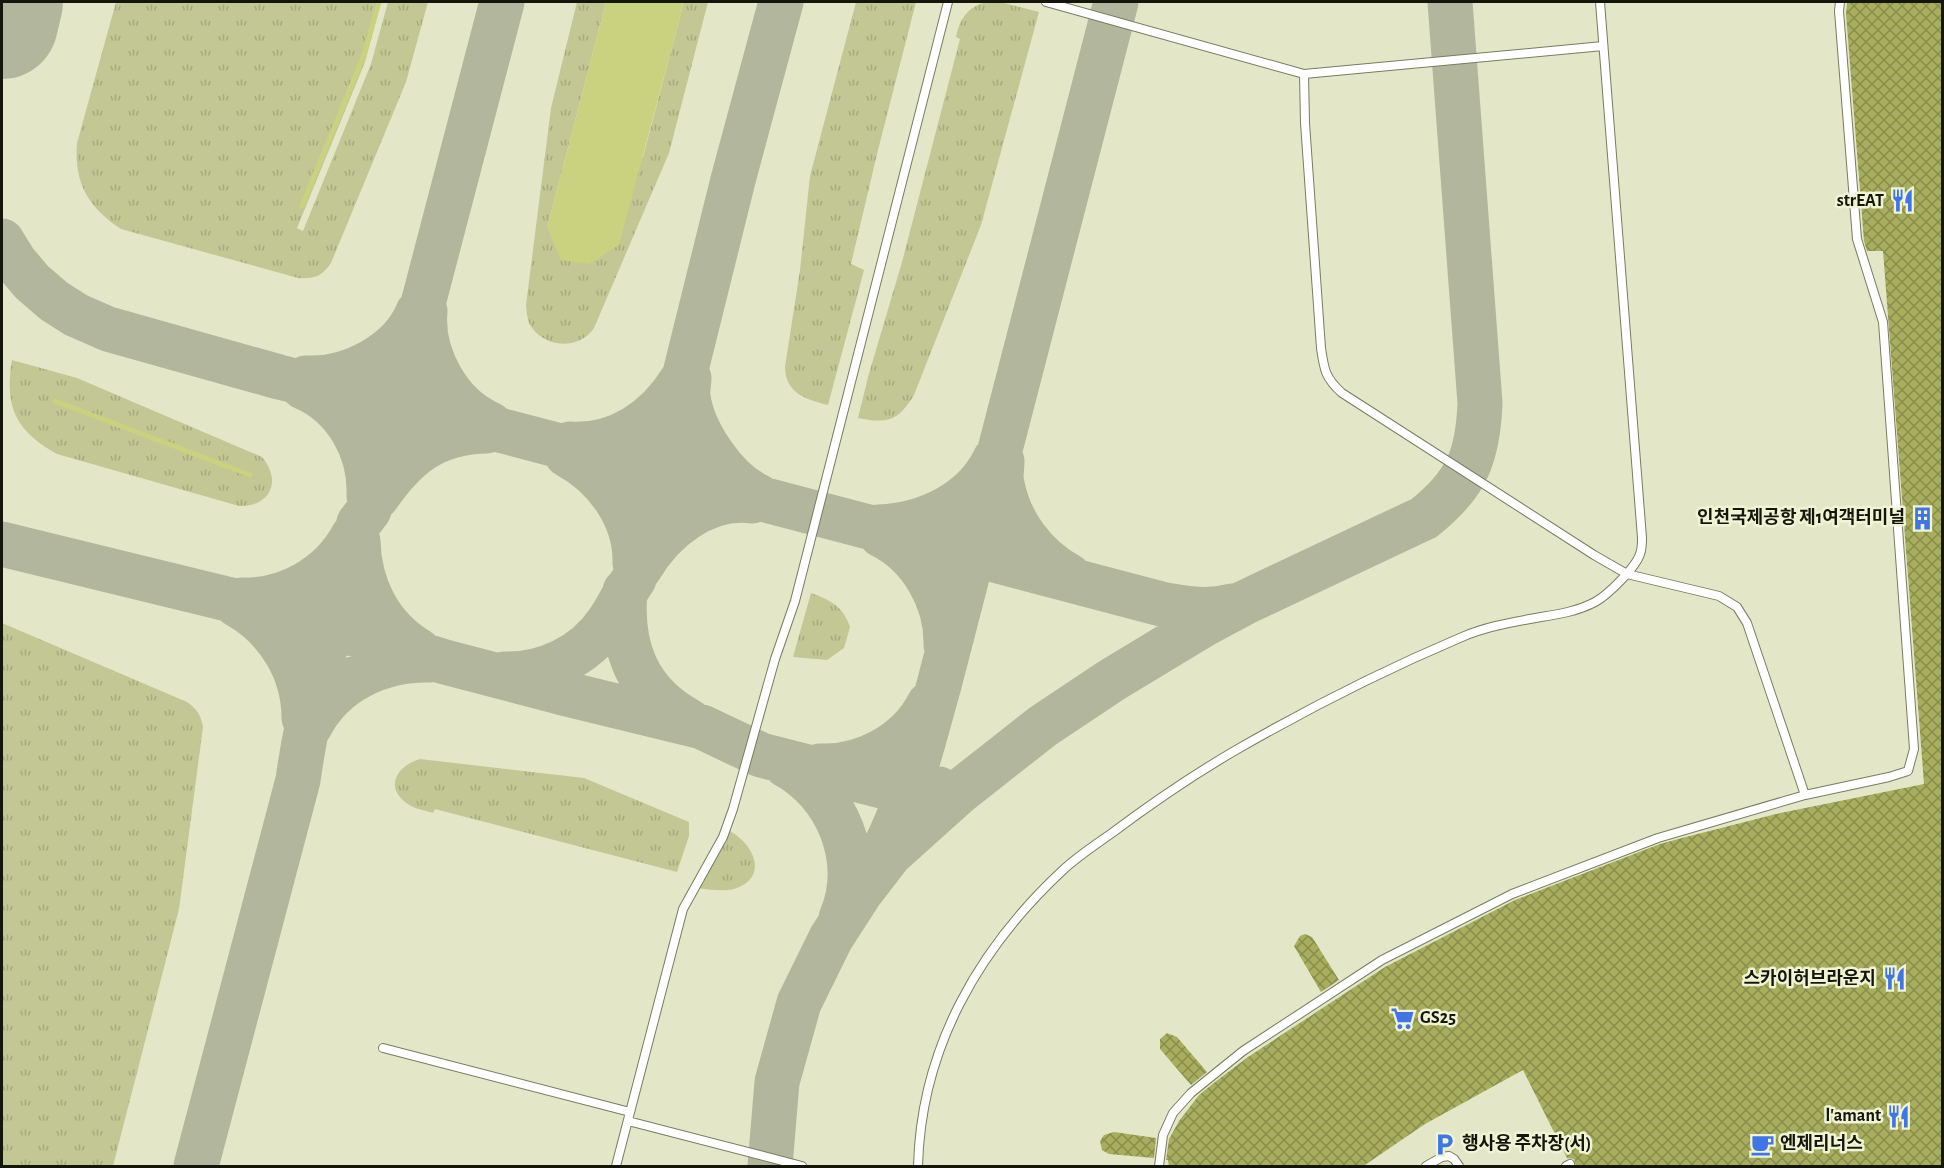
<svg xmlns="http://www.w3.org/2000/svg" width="1944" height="1168" viewBox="0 0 1944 1168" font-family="'Alegreya Sans','Noto Sans KR',sans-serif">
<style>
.grass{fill:url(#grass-tufts)}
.water{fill:#cad280}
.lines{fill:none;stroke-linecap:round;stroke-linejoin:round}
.stream{stroke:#cad280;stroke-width:5}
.taxiway{stroke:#b2b69c;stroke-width:45}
.runway{stroke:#b2b69c;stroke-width:112}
.building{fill:url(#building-cross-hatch)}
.service-casing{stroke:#797c60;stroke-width:10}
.service{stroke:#fff;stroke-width:8}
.labels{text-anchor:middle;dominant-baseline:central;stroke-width:5;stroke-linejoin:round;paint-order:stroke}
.poi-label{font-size:18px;font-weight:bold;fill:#15160b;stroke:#f0f4d4;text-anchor:end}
</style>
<defs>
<pattern id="grass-tufts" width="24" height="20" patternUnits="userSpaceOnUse" patternTransform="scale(1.5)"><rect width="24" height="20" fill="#c2c793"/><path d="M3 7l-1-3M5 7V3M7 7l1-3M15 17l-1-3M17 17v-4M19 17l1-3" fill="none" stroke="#a6aa7d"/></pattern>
<pattern id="building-cross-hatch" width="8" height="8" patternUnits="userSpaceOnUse" patternTransform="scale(1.5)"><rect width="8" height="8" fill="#a8ae5e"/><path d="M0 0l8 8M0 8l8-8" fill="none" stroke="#888d4c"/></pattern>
</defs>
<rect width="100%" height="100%" fill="#e3e7c8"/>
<path class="grass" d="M 116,2 L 381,2 L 365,62 L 297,228 L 303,231 L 371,64 L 388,2 L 428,2 L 406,82 L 331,263 C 322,277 313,279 298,278 L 121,229 C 88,207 74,183 77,143 Z
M 577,2 L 606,2 L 547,228 L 643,157 L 684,2 L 708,2 L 669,153 L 594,328 C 580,349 548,349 532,328 C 527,322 527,313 526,305 L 551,108 Z
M 856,2 L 916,2 L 878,150 L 851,264 L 864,270 L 828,405 C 807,400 785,393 785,367 L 800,270 L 810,176 Z
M 986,2 L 1000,2 L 1039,12 L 981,225 L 914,395 C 898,421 888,424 858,418 L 868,377 L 902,262 L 960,39 L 956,37 C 960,18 968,7 986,2 Z
M 12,360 L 77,378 L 262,457 C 282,480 271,507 239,506 L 57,454 C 16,431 4,407 12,360 Z
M 811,593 C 830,600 843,606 850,627 L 844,648 L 827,660 L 793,657 Z
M 2,623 L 187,702 C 197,709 201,715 203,727 L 179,909 L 113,1166 L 2,1166 Z
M 420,759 L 584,778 L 689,822 L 689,836 L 677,872 L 435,809 L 433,813 C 424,810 413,809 405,802 C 384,785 399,765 420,759 Z
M 728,830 C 754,843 770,878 734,889 C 722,892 708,889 696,888 Z"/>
<path class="water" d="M 606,2 L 684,2 L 619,245 L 589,264 L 561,260 L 547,228 Z"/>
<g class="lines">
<path class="stream" d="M 302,206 L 364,55 L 379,2
M 55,401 L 250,475"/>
<path class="taxiway" d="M 2,241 L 15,262 L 32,282 L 54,301 L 76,315 L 108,329 L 279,377 L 511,433 L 1165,605 C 1188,609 1209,612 1232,606
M 425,311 C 421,356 449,406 490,424
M 306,378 C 349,380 401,354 418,312
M 689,378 C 689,384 687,390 688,396 C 692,431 725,481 758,496
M 303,387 C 346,405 371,451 369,496
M 570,444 C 617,447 657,420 681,381
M 567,455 C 606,476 636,517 635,563
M 1002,461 C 1002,468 1000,477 1002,484 C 1009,523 1035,557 1069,576
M 377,497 C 406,455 434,432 487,431
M 879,527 C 926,525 974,503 995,459
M 881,535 C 921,555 947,600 946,645
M 358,541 C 359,586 379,627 419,651
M 2,544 L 227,599 L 331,627 L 445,662 L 567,694 L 702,727 L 761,755 L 897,790 L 909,791 L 939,789
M 640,568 C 662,530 705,495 752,501
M 625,591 C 620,647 637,693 689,721
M 242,600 C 287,601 331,577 353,536
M 237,605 C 278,628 304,671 304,718
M 504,674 C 545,675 585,656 608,622 C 618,608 624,593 634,579 L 733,180 L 781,2
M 310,726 C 333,681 381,659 430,660
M 784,764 C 837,792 866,861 841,918
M 820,766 C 864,768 909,743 929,704
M 883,851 C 910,799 923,741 939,685 L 1116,2
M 196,1166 L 298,780 C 310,693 336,608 359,523 L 369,510 L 502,2
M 770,1166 L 777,1082 L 799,1003 L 831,938 L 860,893 L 890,854 L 959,792 L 1043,726 L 1112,680 L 1203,625 L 1246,602 L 1424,518 C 1467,484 1478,456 1480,403 L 1450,2"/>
<path class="runway" d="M 2,23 L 7,2"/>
</g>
<path class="building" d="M 1847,2 L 1942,2 L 1942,1167 L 1576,1167 L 1574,1159 L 1567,1158 L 1523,1070 L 1425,1124 L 1362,1167 L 1169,1167 L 1168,1160 L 1166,1160 L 1169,1139 L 1179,1121 L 1199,1095 L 1215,1082 L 1248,1057 L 1385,967 L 1515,900 L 1660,844 L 1682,838 L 1776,814 L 1924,784 L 1883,251 L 1867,251 L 1864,241 L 1846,14 Z
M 1305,934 L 1312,937 L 1339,980 L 1321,992 L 1294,946 L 1300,936 Z
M 1167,1033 L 1177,1037 L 1207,1072 L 1191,1085 L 1160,1049 L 1160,1039 Z
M 1114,1132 L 1156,1138 L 1154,1158 L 1109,1154 L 1102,1150 L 1100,1141 L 1104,1135 Z"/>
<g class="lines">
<defs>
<path id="service" d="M 1046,2 L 1304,74 L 1603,46
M 1304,74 L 1305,123 L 1321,348 C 1324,369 1325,378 1342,393 L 1594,555 L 1627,574 L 1719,596 L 1737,607 L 1747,623 L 1805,795
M 383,1048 L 630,1112
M 628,1121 L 802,1166
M 616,1166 L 683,909 L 723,837 L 733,809 L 775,659 L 795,601 L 948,2
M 918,1166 C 921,1049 978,949 1063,870 C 1078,856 1095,845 1112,833 C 1152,803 1193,775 1236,750 C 1309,708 1384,670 1462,637 C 1487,626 1514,622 1541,617 C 1560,614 1578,611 1595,602 C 1608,595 1636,567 1640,554 C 1642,549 1642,543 1642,538 L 1600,2
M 1159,1166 L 1163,1135 L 1173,1113 L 1191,1093 L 1243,1051 L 1382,960 L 1512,894 L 1658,838 L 1805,795 L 1889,777 L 1908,771 L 1914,749 L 1883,322 L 1857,239 L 1839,11 L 1840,2
M 1426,1166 L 1442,1157 L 1449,1156 L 1454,1159 L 1459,1166
M 1566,1166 L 1570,1164"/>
</defs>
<use href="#service" class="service-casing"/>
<use href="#service" class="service"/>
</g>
<defs>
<symbol id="restaurant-bare" viewBox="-9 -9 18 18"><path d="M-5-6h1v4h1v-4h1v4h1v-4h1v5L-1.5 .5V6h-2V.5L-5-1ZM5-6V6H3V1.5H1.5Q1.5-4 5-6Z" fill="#3f75e6" stroke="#f0f4d4" stroke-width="2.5" paint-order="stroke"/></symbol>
<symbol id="building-bare" viewBox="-9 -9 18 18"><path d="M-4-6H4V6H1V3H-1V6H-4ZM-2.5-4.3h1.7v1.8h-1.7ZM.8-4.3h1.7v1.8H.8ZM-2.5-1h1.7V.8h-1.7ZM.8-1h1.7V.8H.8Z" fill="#3f75e6" stroke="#f0f4d4" stroke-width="2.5" paint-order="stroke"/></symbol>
<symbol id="supermarket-bare" viewBox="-9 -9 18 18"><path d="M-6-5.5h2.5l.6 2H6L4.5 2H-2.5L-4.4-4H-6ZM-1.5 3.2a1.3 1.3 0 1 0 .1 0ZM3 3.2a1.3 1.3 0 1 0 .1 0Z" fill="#3f75e6" stroke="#f0f4d4" stroke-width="2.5" paint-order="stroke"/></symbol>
<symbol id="parking-bare" viewBox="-9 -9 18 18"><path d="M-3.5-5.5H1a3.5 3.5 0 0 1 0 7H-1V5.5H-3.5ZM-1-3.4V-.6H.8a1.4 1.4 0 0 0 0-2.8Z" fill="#3f75e6" stroke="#f0f4d4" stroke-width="2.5" paint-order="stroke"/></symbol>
<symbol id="cafe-bare" viewBox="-9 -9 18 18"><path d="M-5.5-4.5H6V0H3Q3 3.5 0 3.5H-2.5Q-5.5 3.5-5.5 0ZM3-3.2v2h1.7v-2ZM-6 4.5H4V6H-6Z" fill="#3f75e6" stroke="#f0f4d4" stroke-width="2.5" paint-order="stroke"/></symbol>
</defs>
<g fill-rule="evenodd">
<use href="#restaurant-bare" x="1886" y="184" width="33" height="33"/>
<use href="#building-bare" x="1906" y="502" width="33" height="33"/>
<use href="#restaurant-bare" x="1878" y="962" width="33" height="33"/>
<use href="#supermarket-bare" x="1386" y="1002" width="33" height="33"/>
<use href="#restaurant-bare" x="1882" y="1100" width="33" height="33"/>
<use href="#parking-bare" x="1428" y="1128" width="33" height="33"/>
<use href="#cafe-bare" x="1746" y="1128" width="33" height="33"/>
</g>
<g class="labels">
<g class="poi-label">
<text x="1884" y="201">strEAT</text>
<text x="1905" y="518">인천국제공항 제1여객터미널</text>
<text x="1876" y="979">스카이허브라운지</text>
<text x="1420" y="1018" text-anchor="start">GS25</text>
<text x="1881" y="1116">l'amant</text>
<text x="1462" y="1144" text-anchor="start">행사용 주차장(서)</text>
<text x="1780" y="1144" text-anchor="start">엔제리너스</text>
</g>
</g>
<rect width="1944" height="1168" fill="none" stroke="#15160b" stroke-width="6"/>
</svg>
